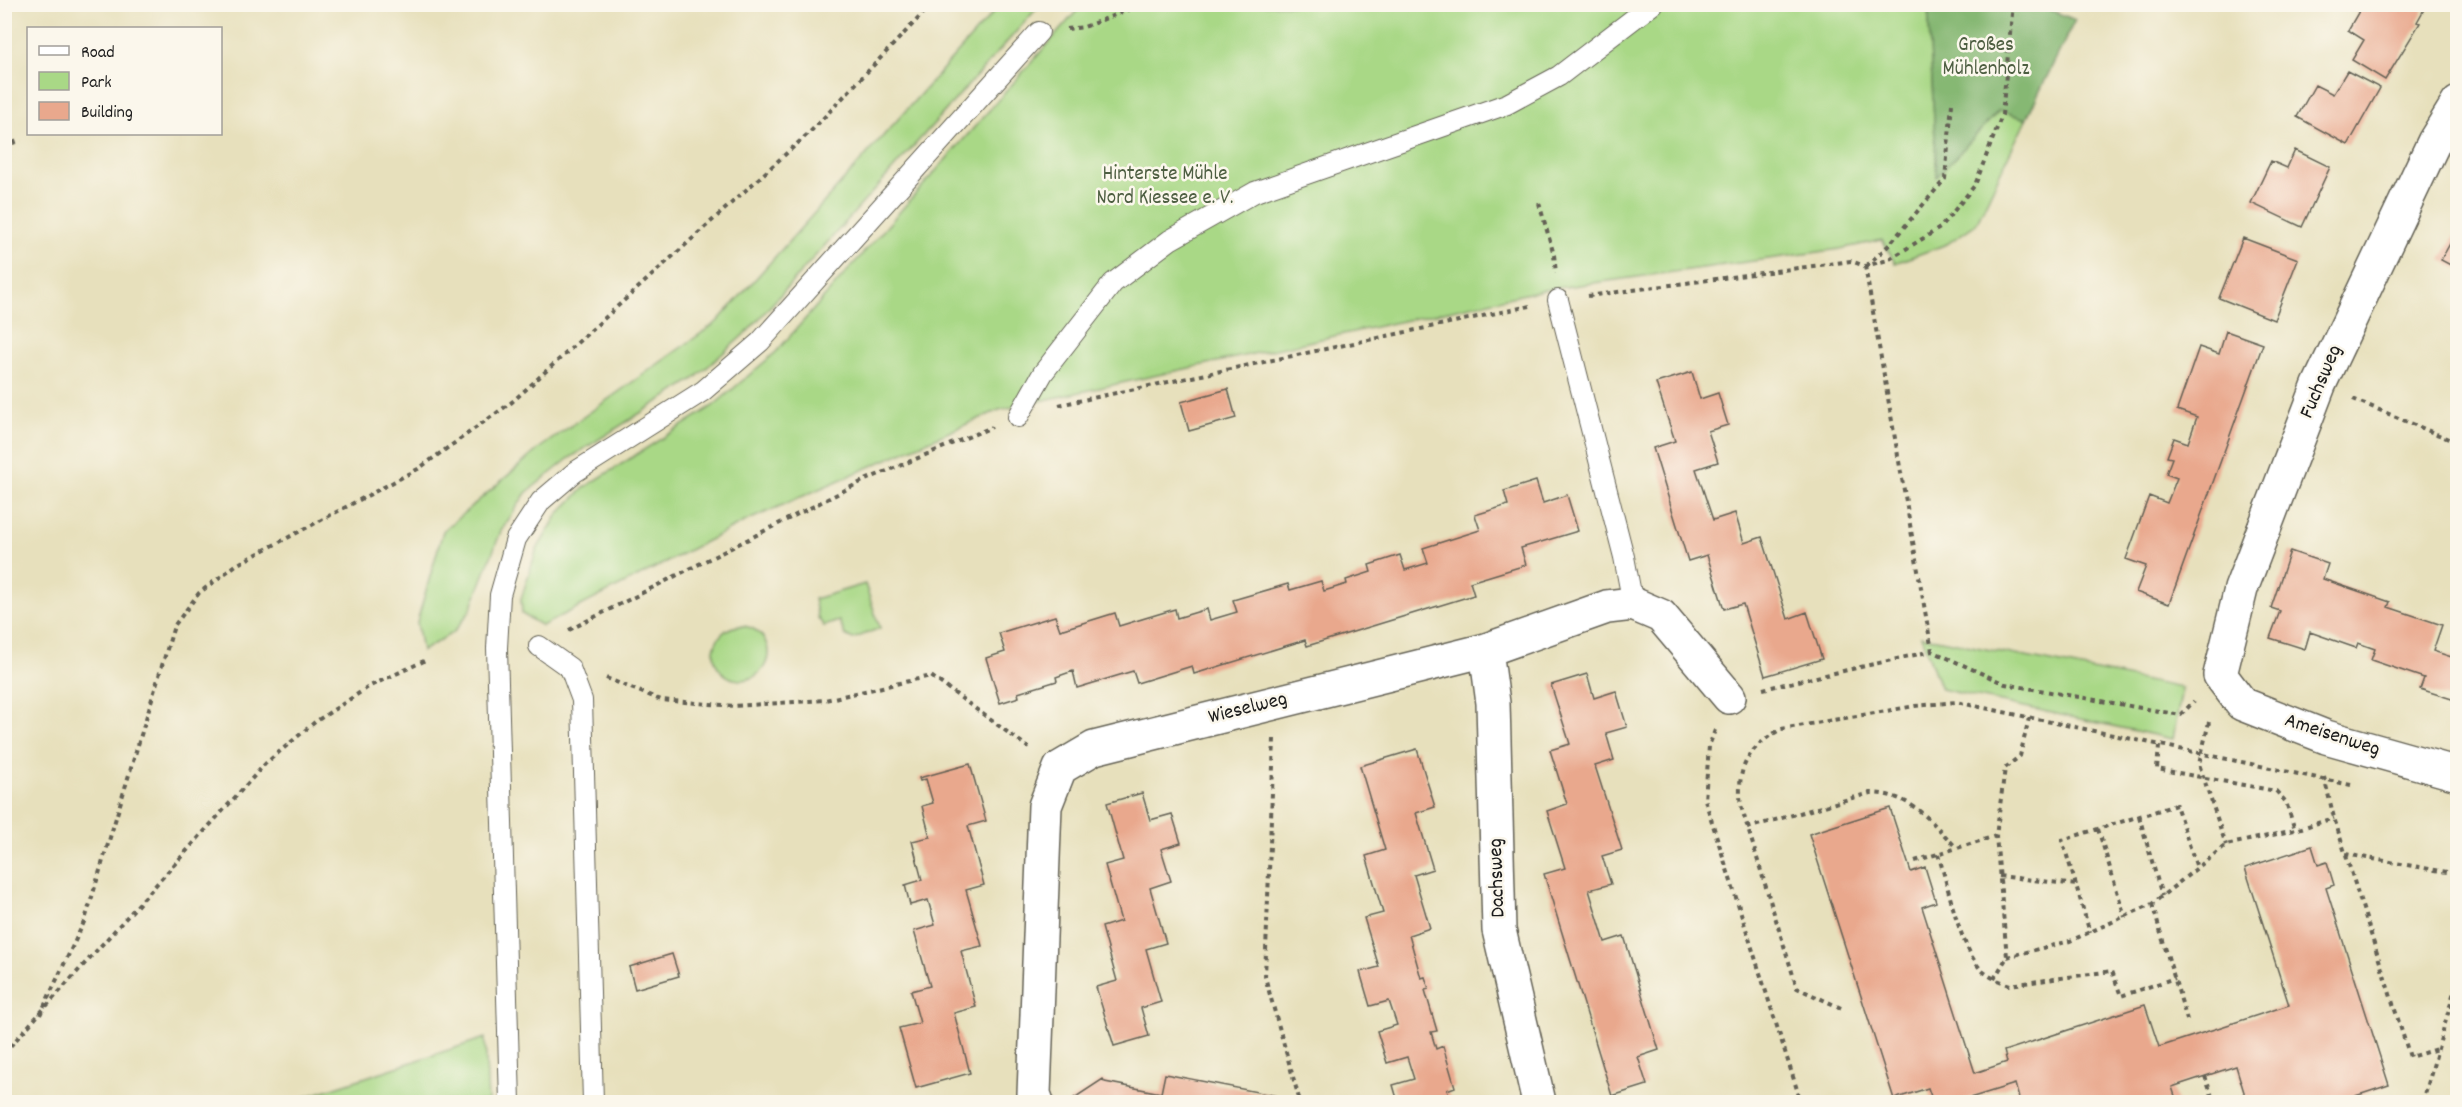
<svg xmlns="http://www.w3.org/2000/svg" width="2462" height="1107" viewBox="0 0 2462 1107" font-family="Dekko,sans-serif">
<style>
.green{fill:#a9d886;stroke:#627a51;stroke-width:1.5}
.forest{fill:#86b873;stroke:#516a48;stroke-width:1.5}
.building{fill:#e9a88d}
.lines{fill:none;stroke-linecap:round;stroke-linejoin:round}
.service-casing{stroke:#636154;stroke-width:22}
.minor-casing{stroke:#636154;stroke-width:36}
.path{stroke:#636154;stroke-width:4;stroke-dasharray:4.5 4.5;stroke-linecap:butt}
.service{stroke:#fff;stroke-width:20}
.minor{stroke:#fff;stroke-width:33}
.labels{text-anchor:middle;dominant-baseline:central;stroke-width:5;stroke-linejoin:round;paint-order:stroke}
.park-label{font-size:21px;fill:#4d5e41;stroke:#fbf7ec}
.street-label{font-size:21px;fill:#1c1c1c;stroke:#fbf7ec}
</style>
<rect width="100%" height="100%" fill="#fbf7ec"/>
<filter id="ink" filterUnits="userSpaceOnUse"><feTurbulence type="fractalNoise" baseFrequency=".0167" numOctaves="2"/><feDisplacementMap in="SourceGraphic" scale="12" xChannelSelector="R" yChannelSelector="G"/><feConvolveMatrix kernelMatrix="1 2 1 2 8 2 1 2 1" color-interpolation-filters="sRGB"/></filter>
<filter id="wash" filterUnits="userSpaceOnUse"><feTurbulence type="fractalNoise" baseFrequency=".008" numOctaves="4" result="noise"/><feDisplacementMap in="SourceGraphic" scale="24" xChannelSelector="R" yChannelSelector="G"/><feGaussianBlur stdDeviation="1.35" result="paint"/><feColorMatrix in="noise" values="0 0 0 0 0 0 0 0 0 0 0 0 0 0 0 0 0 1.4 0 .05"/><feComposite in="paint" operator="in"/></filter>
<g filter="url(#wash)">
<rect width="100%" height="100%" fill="#e7e0bc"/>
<path class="green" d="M 1000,5 L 1040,5 L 749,330 L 694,379 L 568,459 L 526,493 L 501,531 L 470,611 L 454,632 L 422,651 L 417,622 L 443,531 L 541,447 L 717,322 Z
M 1082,5 L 1928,5 L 1937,176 L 2000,110 L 2026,119 L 1976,224 L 1947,244 L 1895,263 L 1882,240 L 1840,249 L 1543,290 L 999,410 L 744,522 L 542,626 L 522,614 L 521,599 L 536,551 L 558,514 L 585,487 L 713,406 L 776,352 Z
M 865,584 L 880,628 L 853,639 L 845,635 L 839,621 L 824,626 L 818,618 L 814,599 Z
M714 653a27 27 0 1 1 54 0a27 27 0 1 1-54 0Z
M 1921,636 L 2182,688 L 2173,739 L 1941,689 Z
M 485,1038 L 488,1102 L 290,1102 Z"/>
<path class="forest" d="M 1928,5 L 2038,5 L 2075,20 L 2026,119 L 1999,110 L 1937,177 Z"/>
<g id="blocks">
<path class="building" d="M 2359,4 L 2427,4 L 2417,22 L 2420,23 L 2385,80 L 2352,60 L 2364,40 L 2348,30 L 2362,6 Z
M 2347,71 L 2380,88 L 2348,145 L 2297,117 L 2315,85 L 2333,94 Z
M 2295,150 L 2330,167 L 2302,227 L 2251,203 L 2271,161 L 2287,168 Z
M 2458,229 L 2458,269 L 2441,260 Z
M 2243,238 L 2298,259 L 2274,320 L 2219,298 Z
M 2226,331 L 2263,344 L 2169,604 L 2136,592 L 2146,566 L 2126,559 L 2149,496 L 2167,503 L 2177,478 L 2166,474 L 2172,458 L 2167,457 L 2174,438 L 2188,443 L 2197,417 L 2177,410 L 2199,347 L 2219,354 Z
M 1692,372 L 1700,399 L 1718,393 L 1728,425 L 1708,431 L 1718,462 L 1696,469 L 1713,520 L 1735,513 L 1744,543 L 1762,537 L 1788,619 L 1807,612 L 1822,659 L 1765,676 L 1743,604 L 1724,609 L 1707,555 L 1688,561 L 1653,448 L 1675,441 L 1656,383 Z
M 1228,389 L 1236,418 L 1189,431 L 1181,402 Z
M 1536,481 L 1543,503 L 1567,495 L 1578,531 L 1521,548 L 1526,565 L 1470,582 L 1474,595 L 1307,646 L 1305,640 L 1194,674 L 1192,666 L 1137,683 L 1133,671 L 1077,688 L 1073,671 L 1056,677 L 1057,681 L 1018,693 L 1019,697 L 1000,703 L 986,658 L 1005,652 L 999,633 L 1055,616 L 1060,630 L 1115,613 L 1119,626 L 1175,609 L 1177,618 L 1207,609 L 1210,620 L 1237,612 L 1233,600 L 1288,584 L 1290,590 L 1321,581 L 1324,591 L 1347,584 L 1346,580 L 1371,572 L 1369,565 L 1400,555 L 1405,570 L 1428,563 L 1423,548 L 1480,530 L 1475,515 L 1508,505 L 1504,491 Z
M 2290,551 L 2328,564 L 2323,579 L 2390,602 L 2388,607 L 2442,625 L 2433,651 L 2458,659 L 2458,701 L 2420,689 L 2424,678 L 2371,660 L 2375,649 L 2358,643 L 2356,648 L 2310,632 L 2305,649 L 2270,638 L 2280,611 L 2271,608 Z
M 1587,674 L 1594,698 L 1616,691 L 1627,727 L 1606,733 L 1614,760 L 1595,766 L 1622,850 L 1602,856 L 1611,884 L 1589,890 L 1605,942 L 1624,936 L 1659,1050 L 1638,1057 L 1647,1085 L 1612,1096 L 1544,874 L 1565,868 L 1547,811 L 1567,804 L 1550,750 L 1570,744 L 1551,685 Z
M 1417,749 L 1435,807 L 1416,813 L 1433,869 L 1414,875 L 1430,928 L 1409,935 L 1421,978 L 1425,977 L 1429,989 L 1425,990 L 1437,1031 L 1431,1032 L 1436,1049 L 1443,1046 L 1455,1087 L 1447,1090 L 1451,1102 L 1398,1102 L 1393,1085 L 1414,1079 L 1407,1057 L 1387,1063 L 1377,1031 L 1397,1025 L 1389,1001 L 1370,1006 L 1360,972 L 1379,967 L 1364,918 L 1383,913 L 1366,856 L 1385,850 L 1360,766 Z
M 970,764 L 986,821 L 968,826 L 984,885 L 966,890 L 982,946 L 961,951 L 976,1007 L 954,1013 L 970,1073 L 916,1088 L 899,1028 L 920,1023 L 911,991 L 930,986 L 914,931 L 935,925 L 928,900 L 910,905 L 905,885 L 922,880 L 912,841 L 930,837 L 922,806 L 933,803 L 926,779 L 920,781 L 919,778 Z
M 1142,793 L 1150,820 L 1172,814 L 1181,843 L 1161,849 L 1171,881 L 1150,888 L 1166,943 L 1146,949 L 1161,1002 L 1141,1008 L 1149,1036 L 1114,1046 L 1096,987 L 1117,981 L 1102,927 L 1121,921 L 1105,865 L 1123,860 L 1107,803 Z
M 1890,808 L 1911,872 L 1925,867 L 1936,902 L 1922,907 L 1975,1073 L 2007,1062 L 2004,1051 L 2145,1005 L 2159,1047 L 2289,1005 L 2245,868 L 2312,846 L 2318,865 L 2327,862 L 2334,885 L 2326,888 L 2389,1085 L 2337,1102 L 2247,1102 L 2236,1066 L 2172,1087 L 2177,1102 L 2020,1102 L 2015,1084 L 1957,1102 L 1933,1102 L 1928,1088 L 1894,1099 L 1809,834 Z
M 672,954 L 679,976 L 635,989 L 629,967 Z
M 1165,1074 L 1278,1096 L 1277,1102 L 1068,1102 L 1103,1079 L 1105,1082 L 1161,1093 Z"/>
</g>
</g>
<g filter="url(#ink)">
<use href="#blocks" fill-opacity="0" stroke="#636154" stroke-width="1.5"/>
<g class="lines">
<defs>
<path id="service" d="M 1558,300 L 1624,557 L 1633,604
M 1018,417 L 1043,373 L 1113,283 L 1170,240 L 1255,192 L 1507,104 L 1559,76 L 1653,4
M 539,646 L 570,668 L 582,700 L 593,1102
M 510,1102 L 497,648 L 500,595 L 516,539 L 541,501 L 575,472 L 703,391 L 760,342 L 1039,32"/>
<path id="minor" d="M 2458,103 L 2434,142 L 2319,385 L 2241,589 L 2220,675 L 2242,704 L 2326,737 L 2458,774
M 1486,650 L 1493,703 L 1499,930 L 1539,1102
M 1037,1102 L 1034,1094 L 1045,806 L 1060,768 L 1094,748 L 1486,650 L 1607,607 L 1633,604 L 1661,616 L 1729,697"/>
</defs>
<use href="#service" class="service-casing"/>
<use href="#minor" class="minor-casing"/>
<path class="path" d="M 1067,29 L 1084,27 L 1143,4
M 4,146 L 21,140
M 1539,203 L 1554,255 L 1556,273
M 1865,266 L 1932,651
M 1866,266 L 1888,246 L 1945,179 L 1952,104
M 1588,296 L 1851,261 L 1865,266 L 1888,260 L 1940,228 L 1975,185 L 2002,115 L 2013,4
M 2353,399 L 2458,443
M 1059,405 L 1530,306
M 569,630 L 863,481 L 992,427
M 606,678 L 661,700 L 734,706 L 825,700 L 931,676 L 1029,748
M 1763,689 L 1932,651 L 2005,684 L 2181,715 L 2194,701
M 2209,722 L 2199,764 L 2226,845
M 1715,730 L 1709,746 L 1705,800 L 1801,1102
M 1274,739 L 1265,977 L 1300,1102
M 2159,746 L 2157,769 L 2276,791 L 2286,802 L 2295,830
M 2324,777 L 2334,818 L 2410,1057 L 2437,1049
M 2139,816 L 2162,896
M 1747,828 L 1870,793 C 1912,794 1929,820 1956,847
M 2098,829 L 2125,917
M 1938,854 C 1949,888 1957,937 1978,966 C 1985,976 1999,981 2010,985 L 2112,971 L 2121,996 L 2175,978
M 2345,854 L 2458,874
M 1915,861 L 1996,836
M 1999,876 L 2076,885 L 2090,933
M 2076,885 L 2062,840 L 2176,805 L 2197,868
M 2152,904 L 2187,1020
M 2007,957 L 2070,941 L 2152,904 L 2226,845 L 2295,830 L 2334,818
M 1994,979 L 2007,957 L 1996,836 L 2005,768 L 2020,756 L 2029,718
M 1841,1008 L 1797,988 L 1741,806 C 1736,767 1748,748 1781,729 L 1915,706 L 1956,702 L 2351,785
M 40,1015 L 85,920 L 174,626 L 199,593 L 236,565 L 418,469 L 512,402 L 810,132 L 932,4
M 4,1053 L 266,763 L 315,722 L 370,686 L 424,661
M 2205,1076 L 2214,1102
M 2423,1102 L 2458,977"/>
<use href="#service" class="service"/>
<use href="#minor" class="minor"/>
</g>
</g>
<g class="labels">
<g class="park-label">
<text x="1986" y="46">Großes<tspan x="1986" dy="24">Mühlenholz</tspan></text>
<text x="1165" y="175">Hinterste Mühle<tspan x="1165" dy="24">Nord Kiessee e. V.</tspan></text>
</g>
<g class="street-label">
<text transform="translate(2322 382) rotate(-67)">Fuchsweg</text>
<text transform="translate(1248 709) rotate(-14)">Wieselweg</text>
<text transform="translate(2332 736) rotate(18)">Ameisenweg</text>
<text transform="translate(1498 878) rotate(-92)">Dachsweg</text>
</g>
</g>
<rect width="2462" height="1107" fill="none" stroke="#fbf7ec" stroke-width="24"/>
<rect x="27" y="27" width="195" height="108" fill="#fbf7ec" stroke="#a29f99" stroke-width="1.5"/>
<rect x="39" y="46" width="30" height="9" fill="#ffffff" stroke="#a29f99" stroke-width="1.5"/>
<text x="81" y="57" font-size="18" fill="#1c1c1c">Road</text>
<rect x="39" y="72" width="30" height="18" fill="#a9d886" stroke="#a29f99" stroke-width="1.5"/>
<text x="81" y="87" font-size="18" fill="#1c1c1c">Park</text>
<rect x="39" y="102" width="30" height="18" fill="#e9a88d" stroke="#a29f99" stroke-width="1.5"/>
<text x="81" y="117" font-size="18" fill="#1c1c1c">Building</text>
</svg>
